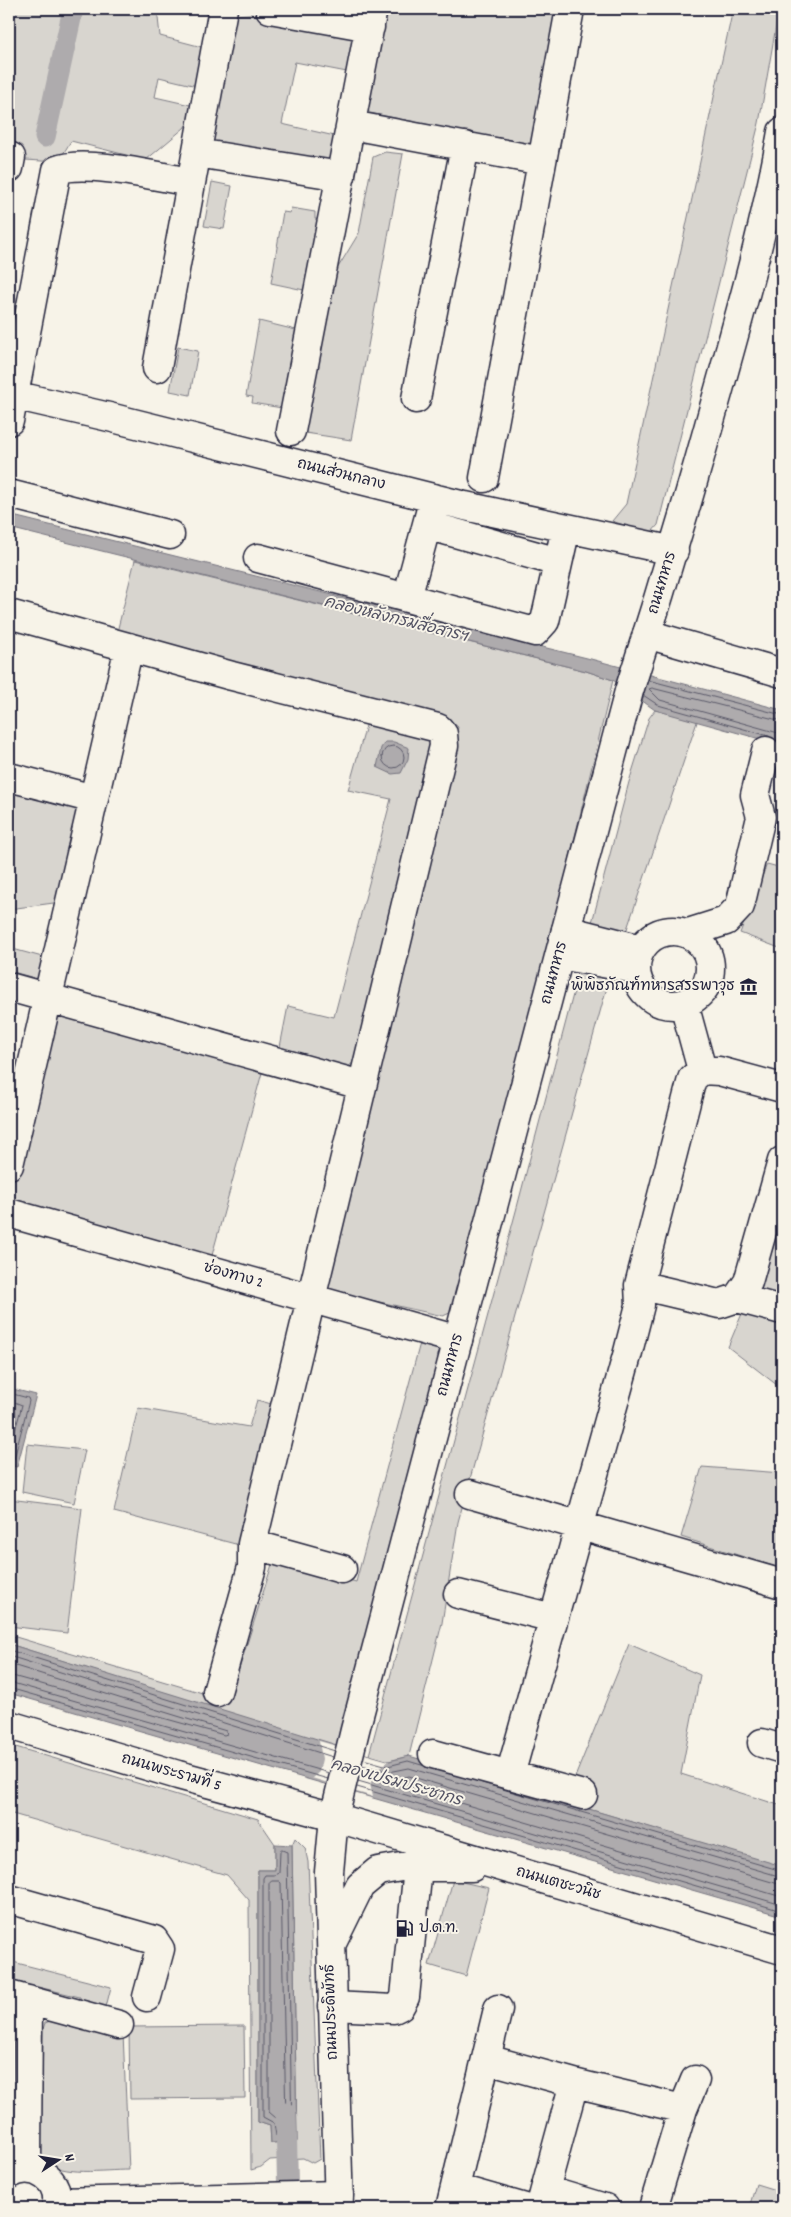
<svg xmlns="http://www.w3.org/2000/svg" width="791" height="2217" viewBox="0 0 791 2217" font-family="Dekko,'Playpen Sans Thai',sans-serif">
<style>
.green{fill:#d8d5cf;stroke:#7d7c85}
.water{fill:#aeabad;stroke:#76747f}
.pier{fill:#f7f3e8}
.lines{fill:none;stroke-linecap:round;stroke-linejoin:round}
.shore{stroke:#5a5969;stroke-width:1}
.canal{stroke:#aeabad;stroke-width:21}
.minor-casing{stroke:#22223b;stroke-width:31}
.major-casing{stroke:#22223b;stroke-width:31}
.minor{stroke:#f7f3e8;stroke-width:28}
.major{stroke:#f7f3e8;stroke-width:28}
.labels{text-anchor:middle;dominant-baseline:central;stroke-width:4;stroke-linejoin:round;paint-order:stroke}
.street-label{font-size:15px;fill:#22223b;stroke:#f7f3e8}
.poi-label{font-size:15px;fill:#22223b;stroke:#f7f3e8;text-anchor:end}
.water-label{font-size:16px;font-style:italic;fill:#535263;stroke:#f7f3e8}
</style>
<rect width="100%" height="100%" fill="#f7f3e8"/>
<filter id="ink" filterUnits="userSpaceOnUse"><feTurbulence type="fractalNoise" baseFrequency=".02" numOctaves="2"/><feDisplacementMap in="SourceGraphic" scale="10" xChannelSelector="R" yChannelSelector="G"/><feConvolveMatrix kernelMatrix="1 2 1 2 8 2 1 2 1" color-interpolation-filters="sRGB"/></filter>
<g filter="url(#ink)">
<path class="green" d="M 12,9 L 157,9 L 160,36 L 206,48 L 201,87 L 159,77 L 155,97 L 199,107 L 184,128 L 146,160 L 71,141 L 58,162 L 9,159 L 9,18 Z
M 382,9 L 563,9 L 535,146 L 370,113 L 365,106 Z
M 733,9 L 779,9 L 759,123 L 658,525 L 650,534 L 612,521 L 626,504 Z
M 250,14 L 358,38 L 352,73 L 295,62 L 282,124 L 339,137 L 333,164 L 212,146 L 208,137 L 233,15 Z
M 385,152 L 403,154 L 351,440 L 299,432 L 331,279 L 359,233 L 373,157 Z
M 212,182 L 232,186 L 224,229 L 204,226 Z
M 291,208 L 315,212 L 315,219 L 321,220 L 308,287 L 304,290 L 271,283 L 283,212 L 290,213 Z
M 259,321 L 296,330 L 299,338 L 282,408 L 252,403 L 253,397 L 246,396 Z
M 178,347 L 198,351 L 190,395 L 170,391 Z
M 135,560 L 586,671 L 613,680 L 503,1132 L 452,1312 L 443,1316 L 321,1289 L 458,727 L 453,723 L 116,636 Z
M 655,710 L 698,719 L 605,994 L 537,1238 L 458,1522 L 442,1623 L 409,1756 L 389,1761 L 369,1755 L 516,1211 L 629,782 L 649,718 Z
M 369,715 L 435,738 L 354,1062 L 348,1067 L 279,1052 L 288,1006 L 334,1017 L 391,799 L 348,790 Z
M 9,787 L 86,809 L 61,902 L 9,909 Z
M 767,864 L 782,868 L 782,949 L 740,933 Z
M 9,948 L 46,958 L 42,980 L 9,971 Z
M 57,1011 L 263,1069 L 211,1259 L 9,1202 L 9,1186 Z
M 782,1224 L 782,1305 L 755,1297 Z
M 746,1304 L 782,1314 L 782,1389 L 728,1347 Z
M 420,1343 L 437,1346 L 440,1373 L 338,1747 L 9,1644 L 9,1635 L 229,1701 L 274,1558 L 356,1582 Z
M 257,1400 L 275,1405 L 243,1546 L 114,1512 L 138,1408 L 249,1427 Z
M 27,1444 L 85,1450 L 74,1503 L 22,1492 Z
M 702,1467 L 782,1473 L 782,1569 L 681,1537 Z
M 9,1499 L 82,1508 L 67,1633 L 9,1626 Z
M 629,1644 L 700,1675 L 681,1774 L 782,1806 L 782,1867 L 565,1802 Z
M 9,1745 L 258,1819 L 275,1844 L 275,1870 L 258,1870 L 258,2122 L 270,2126 L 271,2143 L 297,2141 L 292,1845 L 295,1838 L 305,1848 L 308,1862 L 320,2159 L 313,2163 L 303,2158 L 270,2160 L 261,2167 L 251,2170 L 249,1900 L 227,1875 L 9,1813 Z
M 453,1880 L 489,1888 L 466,1976 L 429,1965 Z
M 9,1961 L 111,1987 L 106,2007 L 100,2012 L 81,2007 L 80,1997 L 9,1980 Z
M 55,2019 L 123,2034 L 129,2170 C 102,2170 64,2177 41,2160 L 43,2029 L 45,2023 Z
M 244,2026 L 245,2098 L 130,2099 L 129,2027 Z
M 756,2184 L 782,2192 L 782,2208 L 749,2208 Z"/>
<path class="water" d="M 9,515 L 587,658 L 782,710 L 782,745 L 655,710 L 613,680 L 586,671 L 9,528 Z
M 385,742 L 394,742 L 409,748 L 408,759 L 401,773 L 392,774 L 377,767 L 381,748 Z
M 9,1388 L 36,1395 L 17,1467 L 9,1465 Z
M 9,1644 L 369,1755 L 389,1761 L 409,1756 L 782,1866 L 782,1916 L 9,1693 Z
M 275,1844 L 292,1845 L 297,2142 L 271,2143 L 270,2126 L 258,2122 L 258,1870 L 275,1870 Z"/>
<path class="pier" d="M 319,1741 L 389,1761 L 377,1770 L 370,1784 L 373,1797 L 312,1778 L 319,1772 L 322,1759 Z"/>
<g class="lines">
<path class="shore" d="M 648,680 L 782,715
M 643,695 L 658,705 L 769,736
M 782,721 L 652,688 L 649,689 L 660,700 L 782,734
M382 757a11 11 0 1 1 22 0a11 11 0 1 1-22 0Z
M 9,1393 L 28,1398 L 29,1401 L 14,1459 L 9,1460
M 9,1400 L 22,1405 L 9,1453
M 9,1650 L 335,1751
M 9,1656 L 333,1757
M 9,1664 L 226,1731 L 227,1734 L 224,1735 L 9,1675
M 9,1682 L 329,1773
M 9,1688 L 328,1779
M 363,1759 L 388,1766 L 408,1761 L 425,1766
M 362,1765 L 389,1772 L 409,1768 L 782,1877
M 358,1781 L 782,1905
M 482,1783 L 782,1871
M 357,1787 L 782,1911
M 282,1850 L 287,1852 L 292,2135 L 290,2137 L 278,2138 L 276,2136 L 274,2123 L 263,2117 L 263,1878 L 265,1875 L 274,1875 L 279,1873 L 280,1852 Z
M 272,1881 L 279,1881 L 281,1883 L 286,2122 L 283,2124 L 269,2112 L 269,1884 Z
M 782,1885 L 409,1776 L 393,1781 L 395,1784 L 782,1897"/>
<path class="canal" d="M 45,137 L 73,9
M 286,2113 L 288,2208"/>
<defs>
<path id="minor" d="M 270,9 L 370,27
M 351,125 L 542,161
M 197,153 L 341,176
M 9,168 L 11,157
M 157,368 L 223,9
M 9,394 L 109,417 L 465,506 L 674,551
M 416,399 L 465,146
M 9,421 L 57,170 C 85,159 159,177 191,182
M 291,431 L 373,9
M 484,478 L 570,9
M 9,494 L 170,535
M 434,498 L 407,598 L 535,632 L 545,621 L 566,528
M 427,525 L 558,562
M 258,558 L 407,598
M 9,614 L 232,676 L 438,728 L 443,734 L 444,746 L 252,1544 L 252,1567 L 217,1692
M 647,634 L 782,673
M 9,777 L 94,799
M 566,930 L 641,949
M636 968a37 37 0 1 1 74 0a37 37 0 1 1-74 0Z
M 688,933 L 726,921 L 740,906 L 761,817 L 755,795 L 766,751
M 560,955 L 635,969
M 9,987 L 361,1085
M 684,1004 L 702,1070
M 9,1165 L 129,647
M 9,1213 L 458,1340
M 639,1285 L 719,1304 L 737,1298 L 748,1282 L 782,1161
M 737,1298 L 782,1310
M 470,1494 L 782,1584
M 252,1544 L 342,1569
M 458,1594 L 553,1618
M 762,1743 L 782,1749
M 433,1754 L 583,1795
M 510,1775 L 628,1352 L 640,1305 L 639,1285 L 692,1079 L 702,1070 L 719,1071 L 782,1088
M 9,1899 L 154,1940 L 160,1949 L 147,1997
M 9,1995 L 119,2025
M 332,2006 L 394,2009 L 400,2006 L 405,1997 L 418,1867
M 487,2059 L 574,2083 L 540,2208
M 574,2083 L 683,2109
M 27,2169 L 28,2000
M 10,2174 C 34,2161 63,2180 56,2208
M 455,2188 L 525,2208
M 545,2190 L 605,2208
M 58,2202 L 339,2195
M 450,2208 L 498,2009
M 653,2208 L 683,2109 L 695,2080"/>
<path id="major" d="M 9,1725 L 178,1775 L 334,1817 L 782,1950
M 333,1941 L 360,1886 L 378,1871 L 401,1867 L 472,1867
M 339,2208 L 329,1872 L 334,1817 L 355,1730 L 629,691 C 660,595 689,498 716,400 C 741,311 766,223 782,132"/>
</defs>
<use href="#minor" class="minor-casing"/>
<use href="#major" class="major-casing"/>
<use href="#minor" class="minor"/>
<use href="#major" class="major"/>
</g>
</g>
<defs>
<symbol id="museum-bare" viewBox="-9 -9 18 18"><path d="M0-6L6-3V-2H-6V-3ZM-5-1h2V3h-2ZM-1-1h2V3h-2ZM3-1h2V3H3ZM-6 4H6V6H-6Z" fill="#22223b" stroke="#f7f3e8" stroke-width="2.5" paint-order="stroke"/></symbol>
<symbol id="fuel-bare" viewBox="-9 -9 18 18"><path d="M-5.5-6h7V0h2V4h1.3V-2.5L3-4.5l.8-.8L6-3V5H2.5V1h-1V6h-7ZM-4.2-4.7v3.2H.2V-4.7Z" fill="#22223b" stroke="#f7f3e8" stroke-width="2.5" paint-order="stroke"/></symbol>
</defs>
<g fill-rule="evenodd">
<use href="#museum-bare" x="736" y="974" width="25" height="25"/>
<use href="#fuel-bare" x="392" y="1916" width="25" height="25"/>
</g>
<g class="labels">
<g class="street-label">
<text transform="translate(341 475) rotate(14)">ถนนส่วนกลาง</text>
<text transform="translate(663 583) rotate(-73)">ถนนทหาร</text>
<text transform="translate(555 973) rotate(-75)">ถนนทหาร</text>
<text transform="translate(233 1276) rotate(16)">ช่องทาง 2</text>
<text transform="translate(451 1365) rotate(-75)">ถนนทหาร</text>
<text transform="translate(171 1773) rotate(16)">ถนนพระรามที่ 5</text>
<text transform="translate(558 1884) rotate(16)">ถนนเตชะวนิช</text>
<text transform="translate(332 2012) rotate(-92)">ถนนประดิพัทธ์</text>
</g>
<g class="poi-label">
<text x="735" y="987">พิพิธภัณฑ์ทหารสรรพาวุธ</text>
<text x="419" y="1929" text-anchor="start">ป.ต.ท.</text>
</g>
<g class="water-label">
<text transform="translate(396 620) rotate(14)">คลองหลังกรมสื่อสารฯ</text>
<text transform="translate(396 1783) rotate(16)">คลองเปรมประชากร</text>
</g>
</g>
<rect width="791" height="2217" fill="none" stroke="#f7f3e8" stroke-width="30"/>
<rect x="15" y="15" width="761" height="2187" fill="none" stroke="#22223b" stroke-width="2" filter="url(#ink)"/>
<g transform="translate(58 2160) rotate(78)" stroke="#f7f3e8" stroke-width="4" paint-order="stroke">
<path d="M0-4L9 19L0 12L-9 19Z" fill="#22223b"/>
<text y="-8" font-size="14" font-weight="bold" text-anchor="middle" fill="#22223b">N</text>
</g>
</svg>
